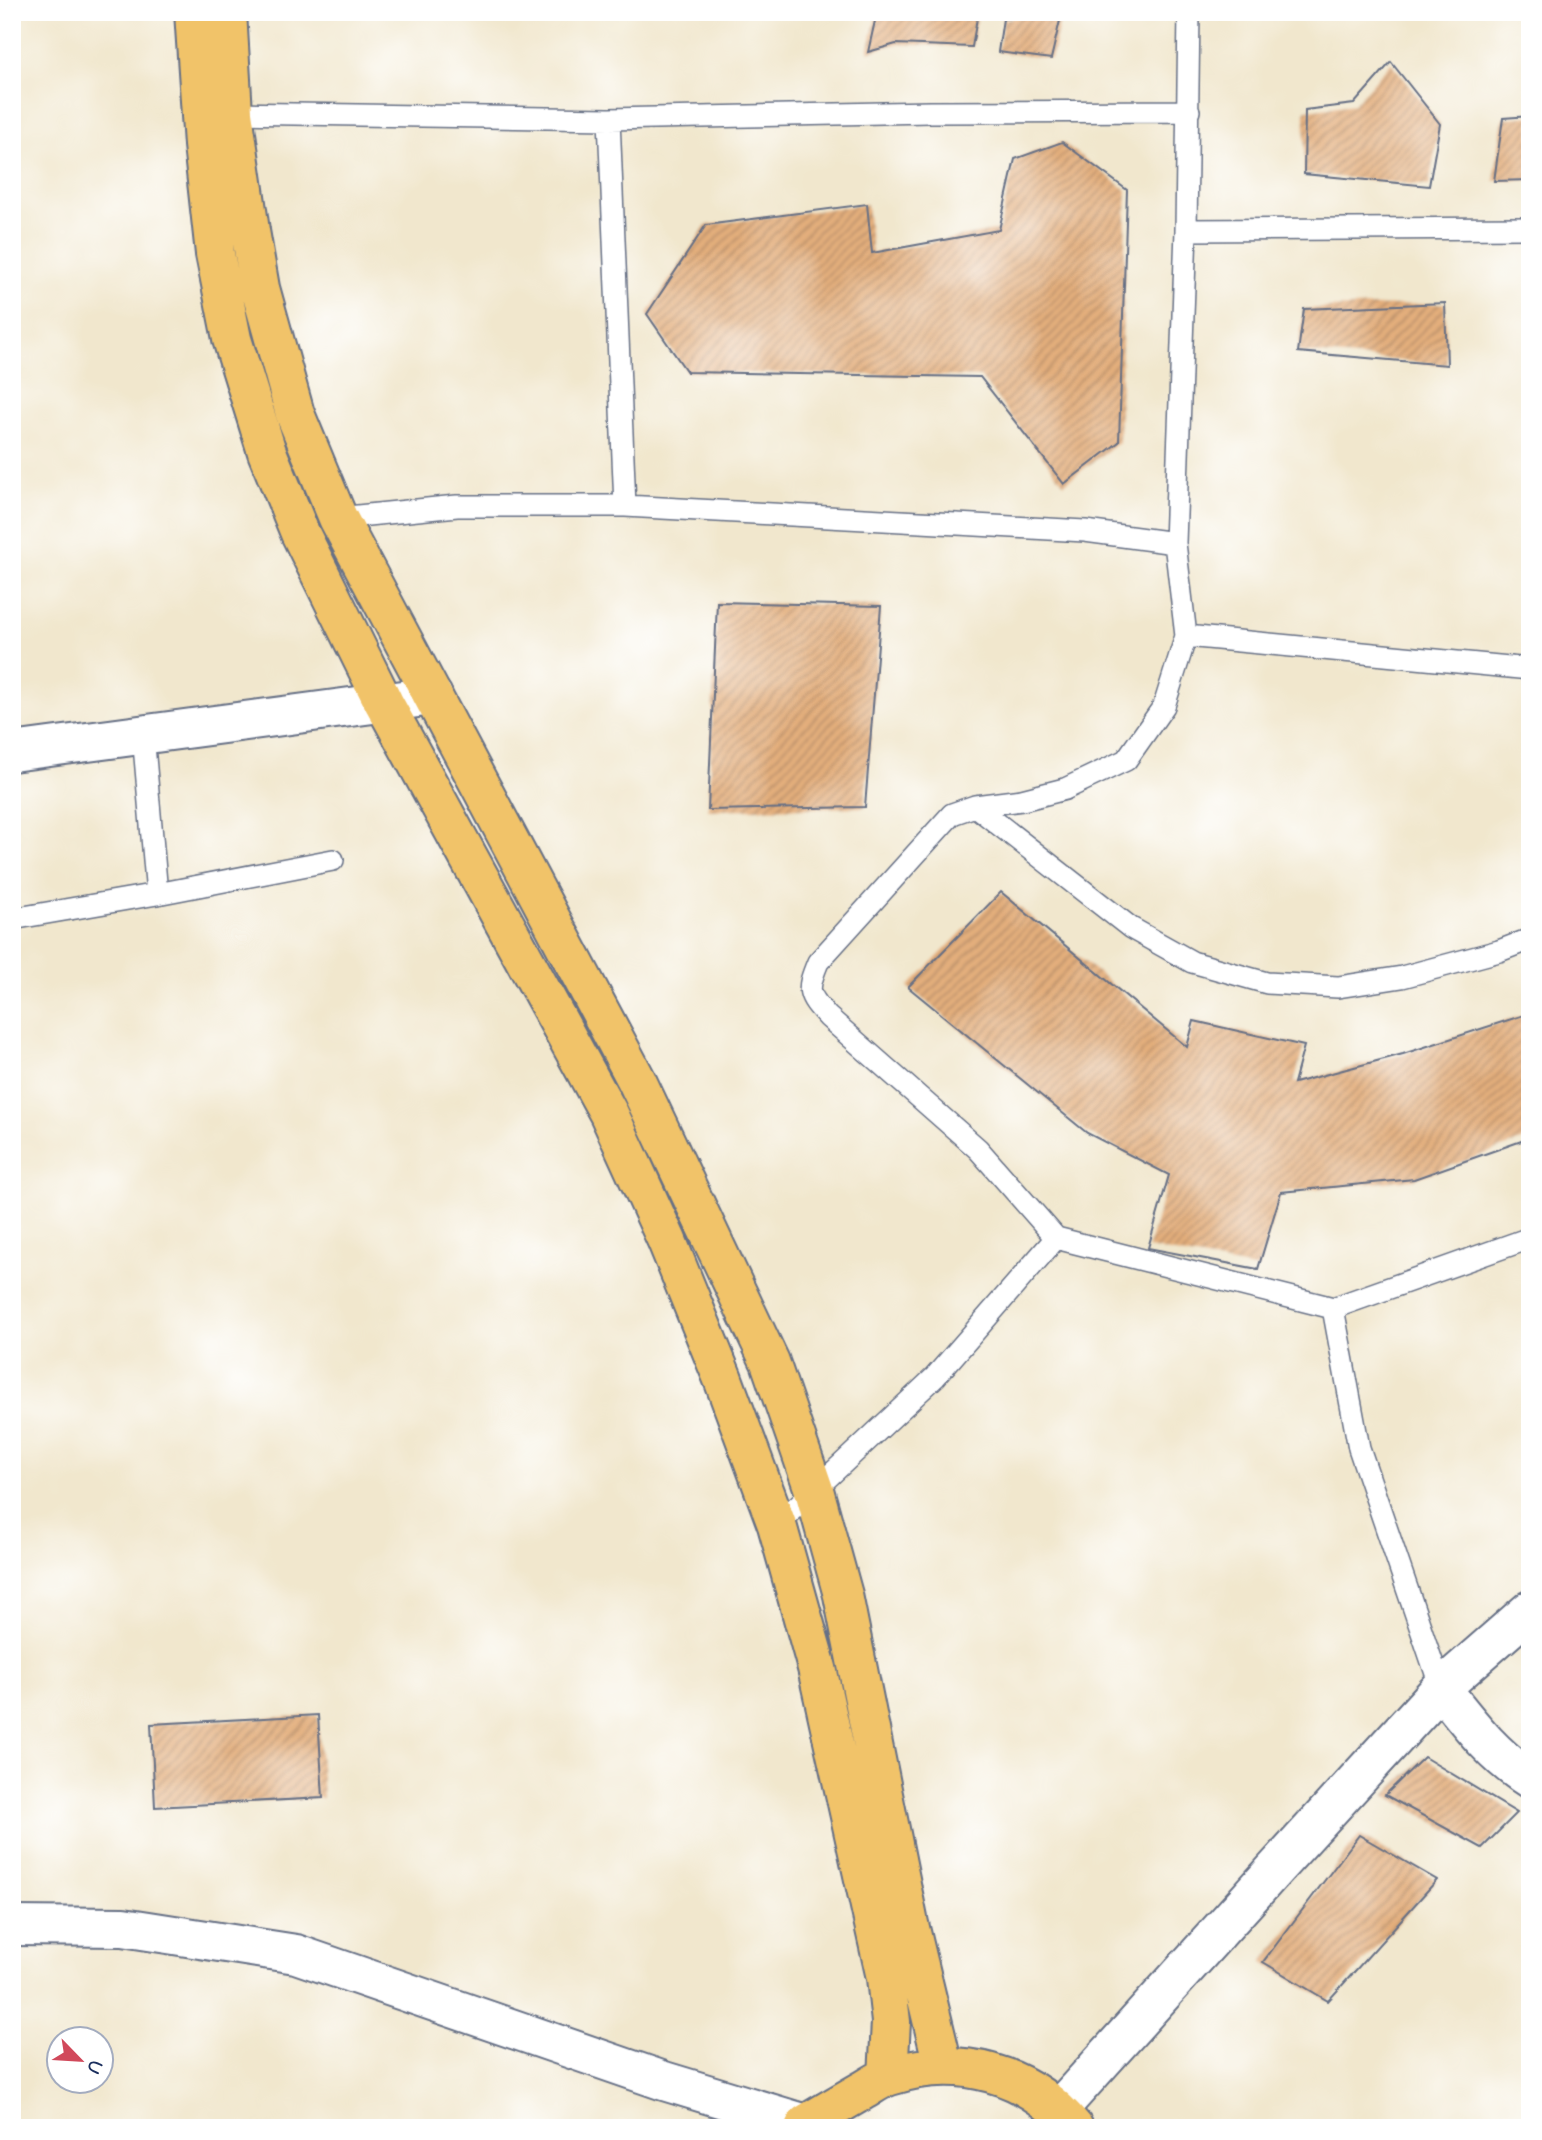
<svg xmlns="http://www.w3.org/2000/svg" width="1542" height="2140" viewBox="0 0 1542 2140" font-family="'Comic Neue',sans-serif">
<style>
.building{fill:url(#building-hatch)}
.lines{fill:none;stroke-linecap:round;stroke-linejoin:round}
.lane-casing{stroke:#666f85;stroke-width:24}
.street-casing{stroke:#666f85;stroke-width:42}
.highway-casing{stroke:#666f85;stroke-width:42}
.lane{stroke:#fff;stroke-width:21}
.street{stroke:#fff;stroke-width:38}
.highway{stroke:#f1c369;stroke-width:38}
</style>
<defs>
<pattern id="building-hatch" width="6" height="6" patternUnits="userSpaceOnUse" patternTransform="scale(1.75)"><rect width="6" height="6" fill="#e3ae7c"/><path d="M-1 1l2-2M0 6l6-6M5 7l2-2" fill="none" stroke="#b78e69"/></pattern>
</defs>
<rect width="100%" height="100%" fill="#fff"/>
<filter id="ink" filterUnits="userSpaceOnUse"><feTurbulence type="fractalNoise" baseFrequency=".0143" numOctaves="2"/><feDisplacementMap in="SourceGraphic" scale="14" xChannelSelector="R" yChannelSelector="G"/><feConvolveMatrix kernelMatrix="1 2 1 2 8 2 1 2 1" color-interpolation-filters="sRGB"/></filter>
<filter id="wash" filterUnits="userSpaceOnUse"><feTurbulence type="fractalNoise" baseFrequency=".00686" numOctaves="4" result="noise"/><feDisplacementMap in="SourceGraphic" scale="28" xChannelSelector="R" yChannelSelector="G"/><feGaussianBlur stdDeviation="1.57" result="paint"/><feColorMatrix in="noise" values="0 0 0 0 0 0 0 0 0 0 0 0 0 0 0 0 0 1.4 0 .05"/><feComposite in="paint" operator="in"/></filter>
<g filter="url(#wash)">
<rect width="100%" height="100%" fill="#f1e7cd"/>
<g id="blocks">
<path class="building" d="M 877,12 L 978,12 L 972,47 L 896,44 L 868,52 Z
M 1062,12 L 1051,59 L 998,52 L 1003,19 Z
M 1391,62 L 1440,124 L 1429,186 L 1304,174 L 1305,110 L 1354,104 Z
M 1530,116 L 1530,180 L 1494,181 L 1503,118 Z
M 1062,142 L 1127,190 L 1119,442 L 1064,484 L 980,377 L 687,372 L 647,314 L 706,225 L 867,204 L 872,253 L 999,230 L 1015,159 Z
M 1445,303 L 1447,365 L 1298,352 L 1304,309 Z
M 717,602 L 881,606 L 865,807 L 708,810 Z
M 1001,892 L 1187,1047 L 1194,1021 L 1304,1046 L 1294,1083 L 1403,1054 L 1530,1013 L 1530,1138 L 1414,1179 L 1281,1192 L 1258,1269 L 1148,1248 L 1169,1175 L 1087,1133 L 908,987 Z
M 318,1715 L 323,1798 L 155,1807 L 151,1724 Z
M 1424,1757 L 1517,1813 L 1482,1848 L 1385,1795 Z
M 1359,1835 L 1437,1880 L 1328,2001 L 1263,1962 Z"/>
</g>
</g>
<g filter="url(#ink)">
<use href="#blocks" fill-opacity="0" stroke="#666f85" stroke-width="2"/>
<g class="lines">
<defs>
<path id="lane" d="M 1189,12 L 1186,230 L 1175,543 L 1186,636 L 1164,706 L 1126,760 L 1065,789 L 1022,800 L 975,806 L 952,814 L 818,962 C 806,991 807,994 828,1017 L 978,1149 L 1056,1238 L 1333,1308 L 1530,1238
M 233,113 L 609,119 L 930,112 L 1189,111
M 609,119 L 625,506
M 1186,230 L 1530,228
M 338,518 L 457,506 L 625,506 L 1085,531 L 1175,543
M 1186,636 L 1530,669
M 975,806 L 1131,928 L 1192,962 L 1267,983 L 1338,987 L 1402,977 L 1499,951 L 1530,939
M 157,894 L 333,860
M 12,919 L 157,894 L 143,734
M 1333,1308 L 1359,1448 L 1441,1688
M 777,1525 L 935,1377 L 1056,1238"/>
<path id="street" d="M 12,752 L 433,696
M 1441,1688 C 1469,1723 1492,1755 1530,1779
M 12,1926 L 123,1927 L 296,1954 L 664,2081 L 806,2124
M 1059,2109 L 1276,1868 L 1441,1688 L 1530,1610"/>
<path id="highway" d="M 194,12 L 203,145 L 215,254 L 232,339 L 267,452 L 300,533 L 384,703 L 609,1114 L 667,1241 L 723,1379 L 777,1525 L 817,1668 L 886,1978 L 891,2022 L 888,2076
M 227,12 L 233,113 L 250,231 L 260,288 L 295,414 L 338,518 L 636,1079 L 770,1362 L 814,1490 L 843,1595 L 909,1924 L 943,2065
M 804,2128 L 806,2124 C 824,2113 843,2102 862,2091 C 871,2086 880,2079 890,2076 C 958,2054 1028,2072 1074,2128"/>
</defs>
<use href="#lane" class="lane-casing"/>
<use href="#street" class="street-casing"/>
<use href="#highway" class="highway-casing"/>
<use href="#lane" class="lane"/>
<use href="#street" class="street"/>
<use href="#highway" class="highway"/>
</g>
</g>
<rect width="1542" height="2140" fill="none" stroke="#fff" stroke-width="42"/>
<g transform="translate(80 2060) rotate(115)"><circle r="33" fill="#ffffff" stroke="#a4acbf" stroke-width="2"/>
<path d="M0-5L12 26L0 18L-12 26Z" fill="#d1495b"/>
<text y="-10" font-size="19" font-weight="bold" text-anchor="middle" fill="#1b2f5e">U</text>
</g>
</svg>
